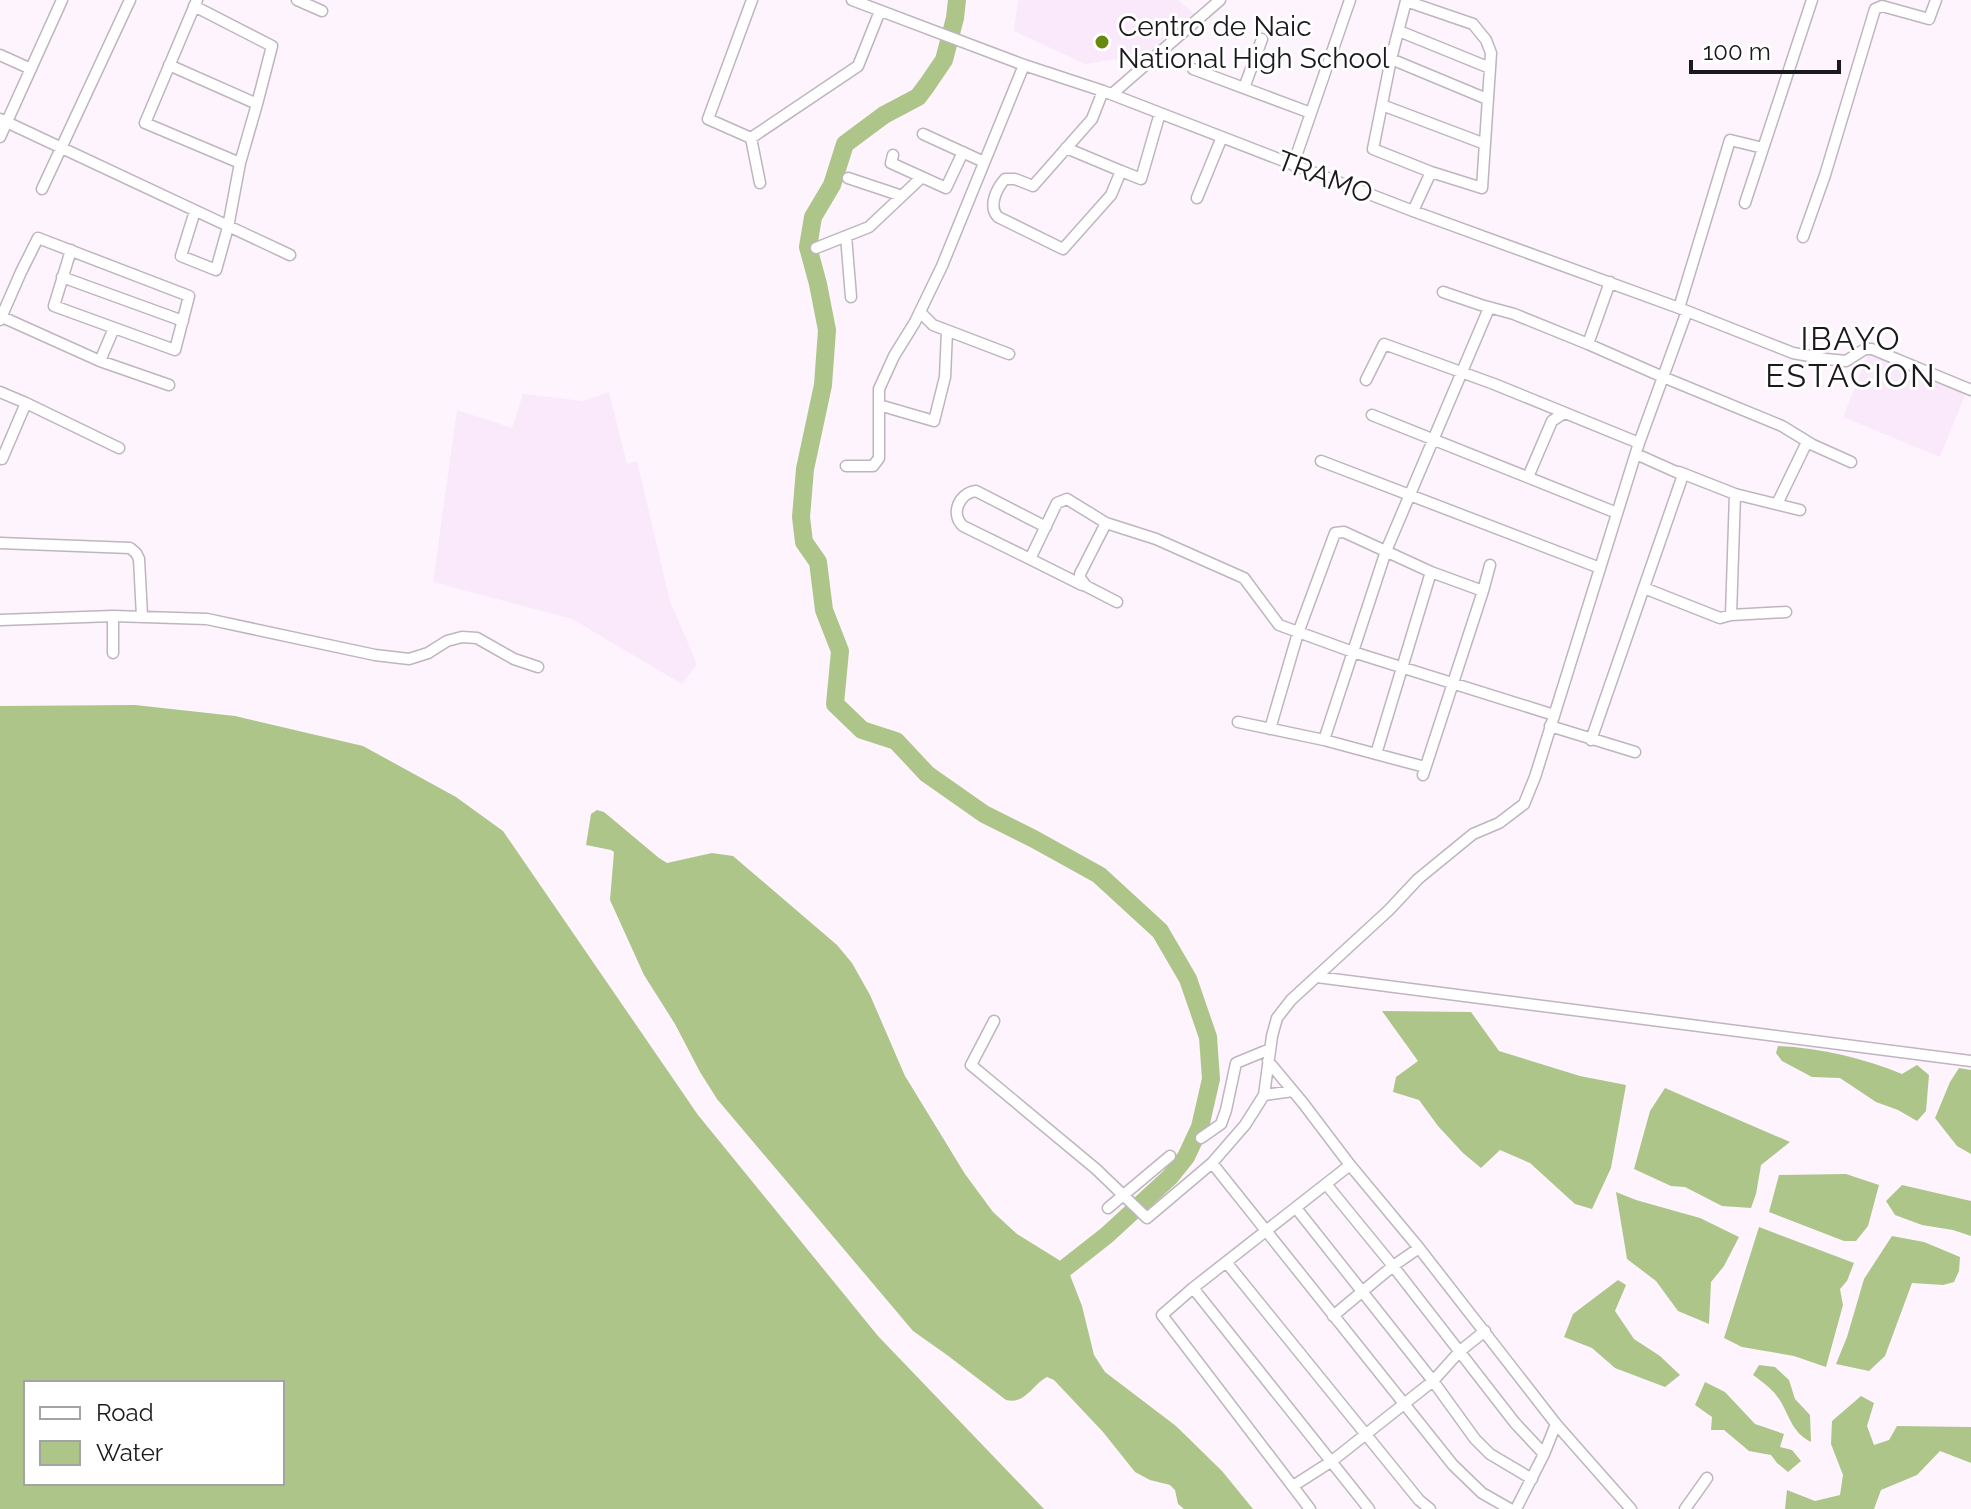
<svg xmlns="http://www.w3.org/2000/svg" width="1971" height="1509" viewBox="0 0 1971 1509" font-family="Raleway,sans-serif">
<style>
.built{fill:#f9e9fa}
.water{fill:#adc589;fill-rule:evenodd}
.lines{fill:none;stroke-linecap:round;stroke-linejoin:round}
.river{stroke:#adc589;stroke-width:18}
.minor-casing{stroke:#beb5be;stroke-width:13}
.minor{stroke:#fff;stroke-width:10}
.poi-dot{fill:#678a0e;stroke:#fff;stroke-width:3}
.labels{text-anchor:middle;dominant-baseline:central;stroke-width:6;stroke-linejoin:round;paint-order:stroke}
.poi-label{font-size:28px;fill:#1c191c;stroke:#fff;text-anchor:start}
.street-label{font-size:28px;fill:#1c191c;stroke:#fff}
.quarter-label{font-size:32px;letter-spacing:2px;fill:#1c191c;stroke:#fff}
</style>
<rect width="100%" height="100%" fill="#fef4fe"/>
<path class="built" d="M 1018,0 L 1178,0 L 1195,14 L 1155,53 L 1085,64 L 1014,31 Z
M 1869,352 L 1966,393 L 1940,457 L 1843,417 Z
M 609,392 L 627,464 L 637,461 L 670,601 L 697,664 L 682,684 L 572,619 L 433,582 L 457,410 L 512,428 L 523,394 L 583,401 Z"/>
<path class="water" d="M 135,705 L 235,716 L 363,746 L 456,797 L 503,831 L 698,1115 L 878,1336 L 1044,1509 L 0,1509 L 0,706 ZM 26,1383 L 282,1383 L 282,1483 L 26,1483 Z
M 597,810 L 604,812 L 659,858 L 667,863 L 712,853 L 733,856 L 837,945 L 852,963 L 870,995 L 905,1076 L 965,1174 L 993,1212 L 1017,1234 L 1059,1260 L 1070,1275 L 1082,1306 L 1094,1355 L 1105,1372 L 1176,1426 L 1222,1471 L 1253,1509 L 1184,1509 L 1178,1504 L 1175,1490 L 1170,1485 L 1150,1480 L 1135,1472 L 1103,1432 L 1054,1380 L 1047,1377 C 1033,1384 1025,1405 1006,1400 L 947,1355 L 913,1331 L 717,1099 L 700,1072 L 675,1024 L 644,975 L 610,900 L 614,852 L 611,850 L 586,845 L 591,814 Z
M 1382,1011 L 1471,1012 L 1499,1051 L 1580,1076 L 1626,1085 L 1611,1168 L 1592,1209 L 1575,1204 L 1530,1163 L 1500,1150 L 1481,1168 L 1463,1153 L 1438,1126 L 1419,1100 L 1393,1092 L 1396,1077 L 1418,1061 Z
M 1778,1046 C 1820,1048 1864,1058 1902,1074 L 1917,1065 L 1929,1075 L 1926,1111 L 1917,1121 L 1898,1110 L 1876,1102 L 1840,1078 L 1812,1077 L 1782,1061 L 1776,1053 Z
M 1959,1068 L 1971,1070 L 1971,1154 L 1957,1146 L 1935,1118 L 1950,1082 Z
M 1665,1088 L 1790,1142 L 1761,1165 L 1756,1194 L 1751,1208 L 1722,1206 L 1685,1187 L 1671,1186 L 1634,1169 L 1650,1111 Z
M 1846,1174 L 1879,1185 L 1868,1226 L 1856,1241 L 1844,1241 L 1769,1212 L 1779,1175 Z
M 1902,1185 L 1971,1201 L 1971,1236 L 1953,1230 L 1922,1225 L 1895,1215 L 1886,1201 Z
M 1616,1192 L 1636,1200 L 1700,1218 L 1739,1237 L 1724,1266 L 1711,1282 L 1709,1324 L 1678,1311 L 1656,1281 L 1627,1259 Z
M 1759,1227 L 1854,1263 L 1847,1281 L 1840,1289 L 1843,1305 L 1826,1367 L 1794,1356 L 1742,1347 L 1724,1338 Z
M 1892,1236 L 1924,1242 L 1960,1257 L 1959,1271 L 1954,1282 L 1943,1285 L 1912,1283 L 1885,1356 L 1869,1371 L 1836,1364 L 1847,1337 L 1864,1279 Z
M 1618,1280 L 1626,1285 L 1615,1311 L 1634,1339 L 1660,1356 L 1680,1375 L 1665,1387 L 1615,1368 L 1592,1348 L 1564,1337 L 1573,1314 Z
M 1759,1365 L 1775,1367 L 1789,1380 L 1795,1399 L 1810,1415 L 1811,1442 C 1793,1433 1790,1418 1781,1402 C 1774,1390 1764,1383 1753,1375 Z
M 1705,1382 L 1725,1392 L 1755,1424 L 1784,1434 L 1780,1447 L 1792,1450 L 1801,1461 L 1788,1472 L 1777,1463 L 1771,1455 L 1749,1451 L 1724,1430 L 1711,1430 L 1712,1417 L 1695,1405 Z
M 1861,1396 L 1874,1403 L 1867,1426 L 1874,1445 L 1889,1440 L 1897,1426 L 1971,1427 L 1971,1463 L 1940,1451 L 1917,1475 L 1881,1490 L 1874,1509 L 1785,1509 L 1787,1490 L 1815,1501 L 1840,1495 L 1843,1475 L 1831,1444 L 1832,1421 Z"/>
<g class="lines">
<path class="river" d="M 957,0 L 955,18 L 944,60 L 927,85 L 918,97 L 884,115 L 845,144 L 832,185 L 813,217 L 808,247 L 818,284 L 827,330 L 823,385 L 805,469 L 801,517 L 804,542 L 818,562 L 824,610 L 840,651 L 835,704 L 862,730 L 896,741 L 927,774 L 984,814 L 1034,839 L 1099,875 L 1160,931 L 1188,979 L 1208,1037 L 1211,1079 L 1200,1127 L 1186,1157 L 1170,1177 L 1107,1235 L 1065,1268"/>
<defs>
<path id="minor" d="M 197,0 L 145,123 L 240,163
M 297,0 L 322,11
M 852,0 L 1024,65 L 1103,91 L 1413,211 L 1679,308 L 1793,353 L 1826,359 L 1846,361 L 1865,349 L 1872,349 L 1971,390
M 1406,1 L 1473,24 L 1486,40 L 1491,53 L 1482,188 L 1431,172 L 1373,149 L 1391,59 Z
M 194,6 L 272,46 L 257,104
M 1399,31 L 1490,68
M 0,55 L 31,69
M 1391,59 L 1487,99
M 169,65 L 257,104 L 240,163 L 228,227 L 216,270 L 181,256 L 195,211
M 1193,69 L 1311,113
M 1244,88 L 1262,39
M 1112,94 L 1220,0
M 1382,105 L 1485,144
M 0,119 L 290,255
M 923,134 L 984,162
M 0,137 L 62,0
M 751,138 L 708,119 L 752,0
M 1066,148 L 1121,171 L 1111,195 L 1063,249 L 998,217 C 988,207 996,189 1005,179 L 1015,179 L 1033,186 L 1092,119 L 1103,91
M 893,155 L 891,163 L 946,188 L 963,152
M 1293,165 L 1350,0
M 1121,171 L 1141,179 L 1160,113
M 848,178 L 902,196
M 760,183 L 751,138 L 858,66 L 880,11
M 42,189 L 130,0
M 1197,198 L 1222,137
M 1745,203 L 1812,0
M 1413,211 L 1431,172
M 846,236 L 851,297
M 1803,237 L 1825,175 L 1875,9 L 1882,6 L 1929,19 L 1936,0
M 816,248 L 869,227 L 922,177
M 62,277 L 183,321
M 1443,292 L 1481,305 L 1514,314 L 1588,344 L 1663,377 L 1782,426 L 1813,445 L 1851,462
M 1679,308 L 1730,140 L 1763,148
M 920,312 L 933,325 L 1009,354
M 0,316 L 100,361 L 169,385
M 0,320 L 21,272 L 38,238 L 189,296 L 175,350 L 54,306 L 71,250
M 1588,344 L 1610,282
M 100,361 L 114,328
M 1366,380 L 1384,344 L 1494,384 L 1639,443
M 0,392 L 26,403 L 2,459
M 26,403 L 119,448
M 879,405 L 934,421 L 945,377 L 947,331
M 1372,415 L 1617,513
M 1321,461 L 1600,568
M 846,466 L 873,466 L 879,458 L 879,389 L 894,356 L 915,322 L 942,266 L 1024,65
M 1679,472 L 1735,494 L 1731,615
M 1528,477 L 1552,421 L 1564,413
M 1735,494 L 1800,510
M 1777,504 L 1807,442
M 1106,523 L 1080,574 L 1080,578 L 1086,586 L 1117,602
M 1046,527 L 976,491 C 959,493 950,514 963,526 L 1030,559 L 1055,507 L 1057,503 L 1067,499 L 1106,523 L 1156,539 L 1244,578 L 1279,625 L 1353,652 L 1554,715
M 0,543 L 130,548 L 136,553 L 139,559 L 142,616
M 1030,559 L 1082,585
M 1644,588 L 1720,618 L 1731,615 L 1786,612
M 113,616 L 113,653
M 0,620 L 113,616 L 207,619 L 375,655 L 409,659 L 428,653 L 447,641 L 462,637 L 477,638 L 514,659 L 538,667
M 1238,722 L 1324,740 L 1376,754
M 1550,726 L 1635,752
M 1270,729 L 1298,633 L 1335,533 L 1344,532 L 1431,572 L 1483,591
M 1324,740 L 1386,551 L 1489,308
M 1591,740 L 1683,475 L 1636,454
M 1425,767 L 1376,754 L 1431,572
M 1423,775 L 1483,591 L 1490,565
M 1317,977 L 1971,1061
M 994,1021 L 971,1065 L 1096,1169 L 1147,1218 L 1212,1163 L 1245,1125 L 1264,1095 L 1272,1036 L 1277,1018 L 1291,1000 L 1389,910 L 1418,879 L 1473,834 L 1499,823 L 1524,804 L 1535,777 L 1639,443 L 1687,311
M 1268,1061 L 1303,1103 L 1350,1165 L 1193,1288 L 1162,1315 L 1310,1509
M 1264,1095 L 1293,1091
M 1201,1138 L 1221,1124 L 1226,1110 L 1236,1063 L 1270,1049
M 1212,1163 L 1453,1465 L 1482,1493 L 1510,1509
M 1350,1165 L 1419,1248 L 1556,1424 L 1631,1509
M 1326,1184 L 1393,1266 L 1515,1423 L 1544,1454
M 1108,1208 L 1170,1156
M 1296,1208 L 1433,1381 L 1475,1439 L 1490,1454 L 1532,1479
M 1226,1262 L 1419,1500 L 1430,1509
M 1193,1288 L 1369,1509
M 1333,1316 L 1393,1266 L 1419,1248
M 1293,1486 L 1332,1461 L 1433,1381 L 1460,1351 L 1485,1331
M 1516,1509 L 1544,1454 L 1556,1424
M 1685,1509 L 1707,1478"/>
</defs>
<use href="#minor" class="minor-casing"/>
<use href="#minor" class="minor"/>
</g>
<circle class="poi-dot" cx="1102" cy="42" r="8"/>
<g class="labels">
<g class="poi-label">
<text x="1118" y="26">Centro de Naic<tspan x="1118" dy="32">National High School</tspan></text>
</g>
<g class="street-label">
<text transform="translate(1325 177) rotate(21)">TRAMO</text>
</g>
<g class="quarter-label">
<text x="1851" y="338">IBAYO<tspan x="1851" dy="37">ESTACION</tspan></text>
</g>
</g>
<rect x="24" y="1381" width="260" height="104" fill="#ffffff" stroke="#a4a3a4" stroke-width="2"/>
<rect x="40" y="1407" width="40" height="12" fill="#ffffff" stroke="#a4a3a4" stroke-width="2"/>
<text x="96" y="1421" font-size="24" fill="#1c191c">Road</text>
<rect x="40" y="1441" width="40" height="24" fill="#adc589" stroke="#a4a3a4" stroke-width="2"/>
<text x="96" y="1461" font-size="24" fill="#1c191c">Water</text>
<path d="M1691 60v12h148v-12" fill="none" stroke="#1c191c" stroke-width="4"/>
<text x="1703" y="60" font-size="24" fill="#1c191c" stroke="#ffffff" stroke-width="6" paint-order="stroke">100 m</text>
</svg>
